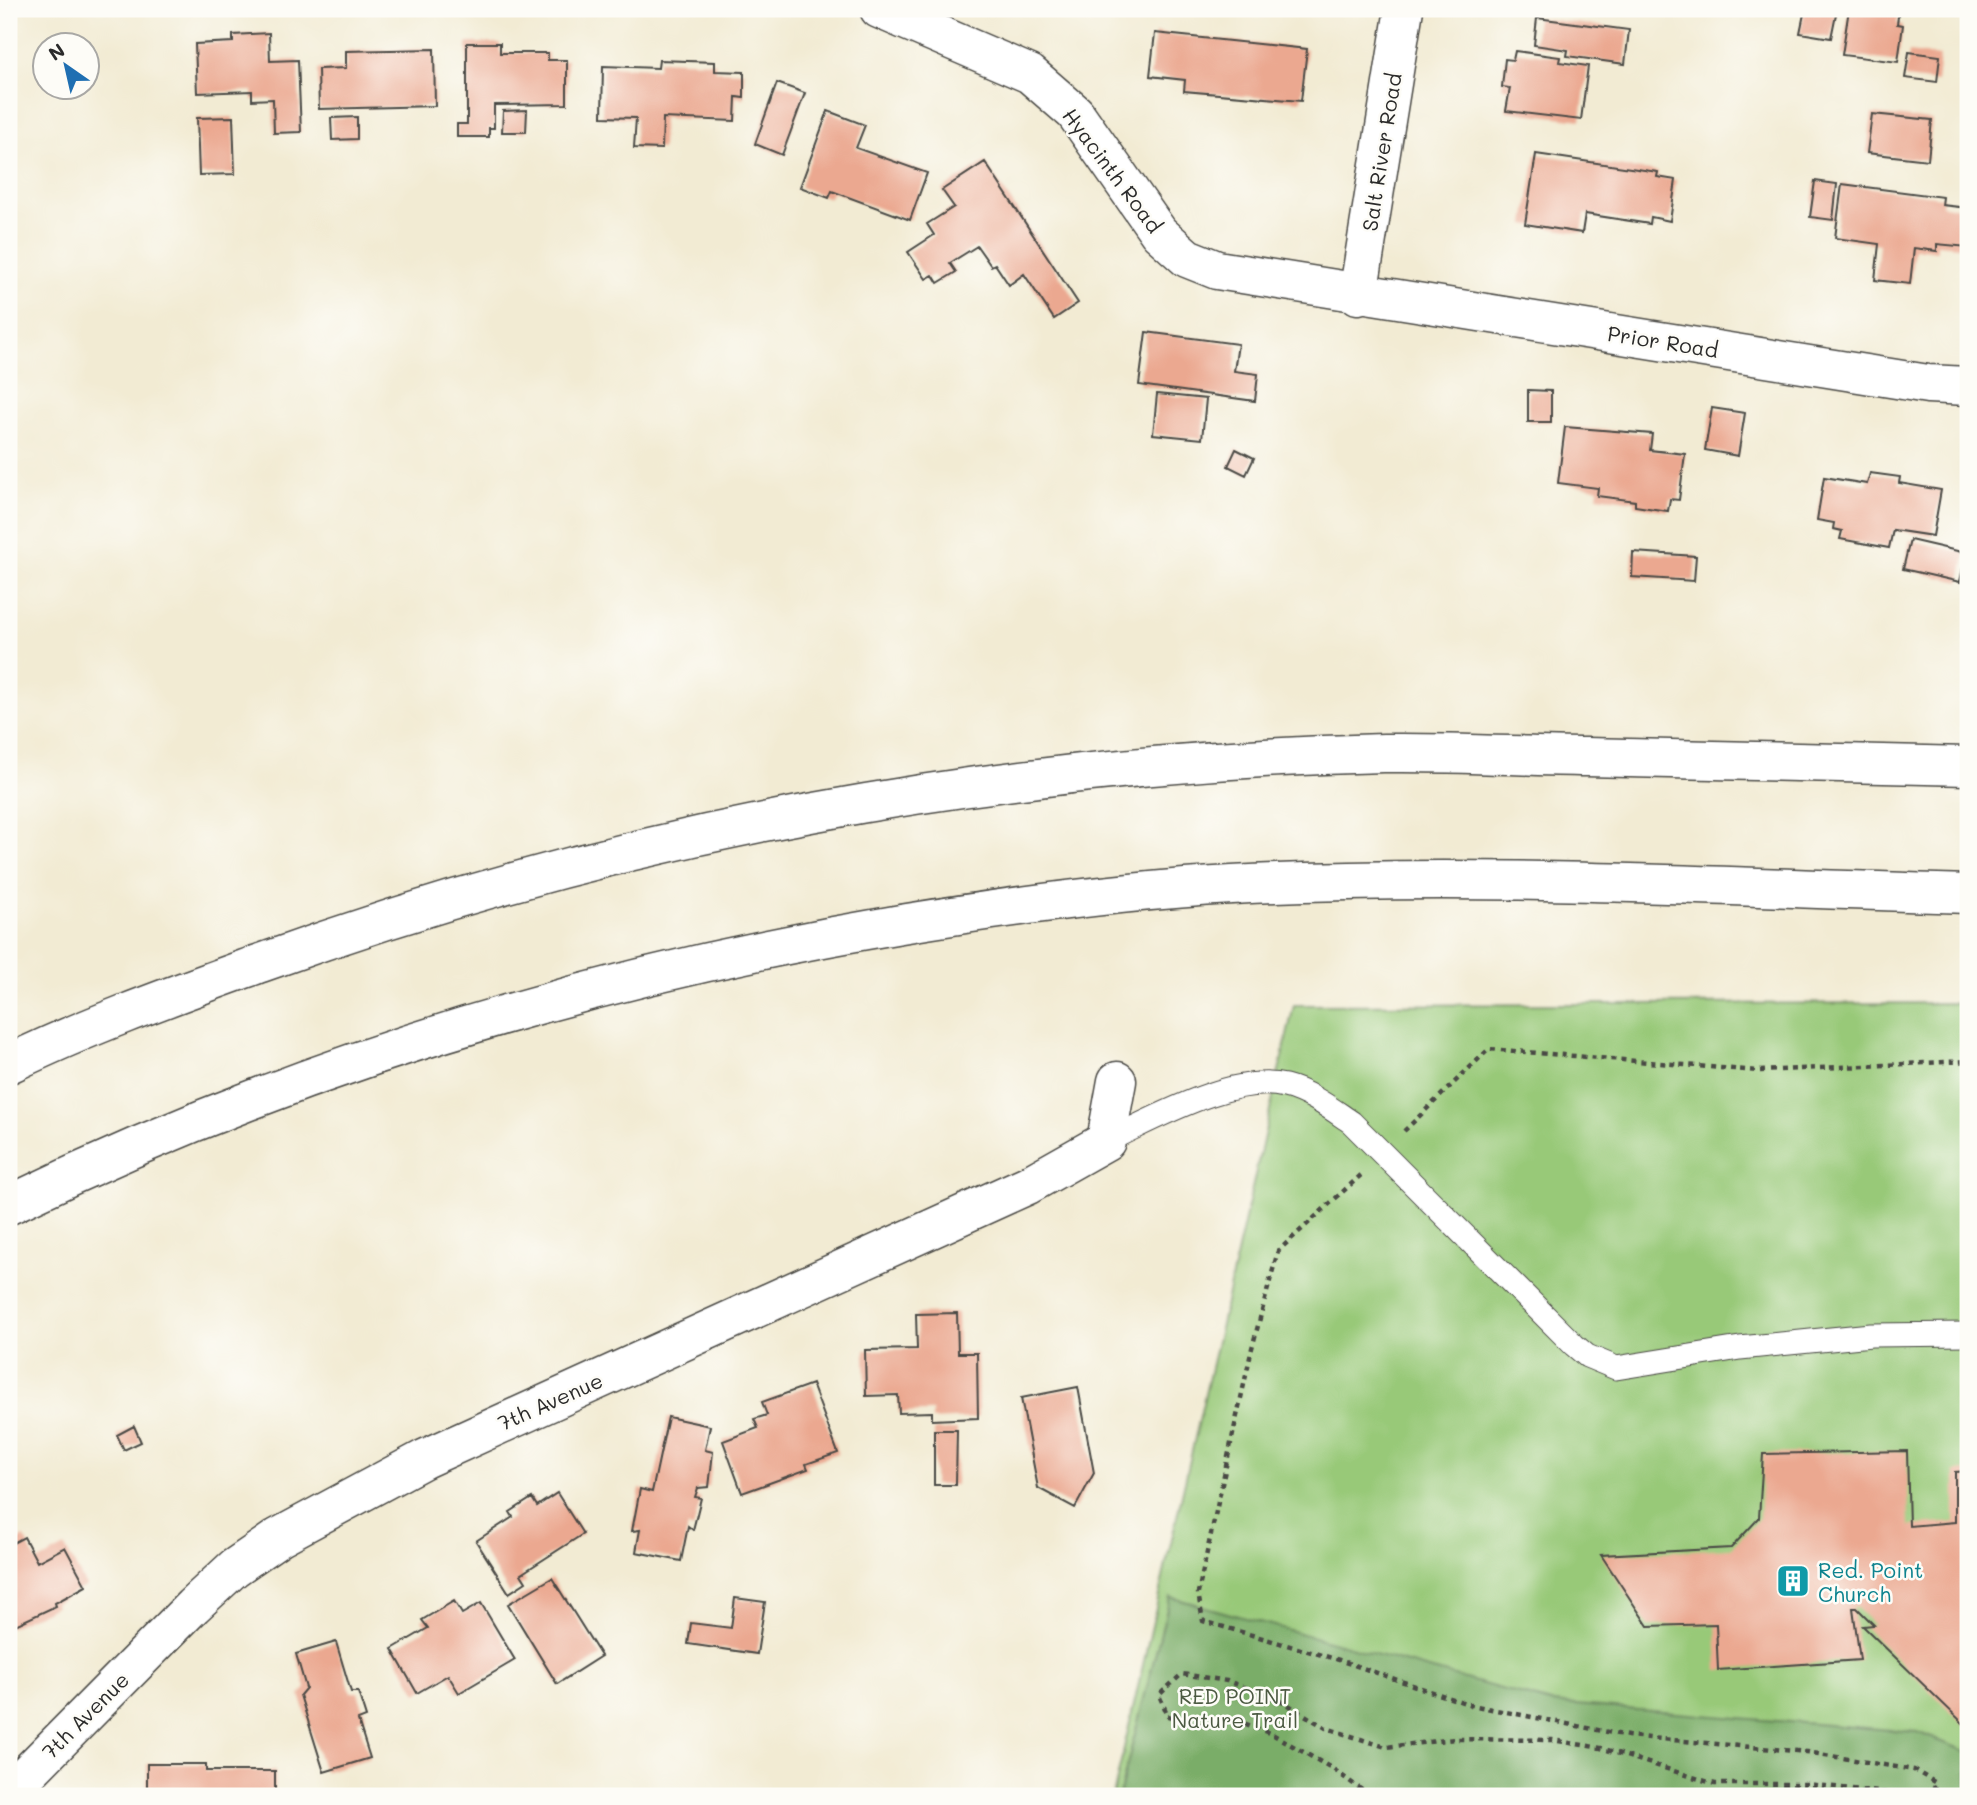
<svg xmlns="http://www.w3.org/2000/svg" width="1977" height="1805" viewBox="0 0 1977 1805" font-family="Mali,sans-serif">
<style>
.green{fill:#98c978;stroke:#627a52;stroke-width:2}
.forest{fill:#7aad68;stroke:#526c4a;stroke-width:2}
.building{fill:#eba890}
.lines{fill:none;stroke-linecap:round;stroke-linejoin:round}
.service-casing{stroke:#494844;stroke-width:25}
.minor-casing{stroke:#494844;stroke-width:41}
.motorway-casing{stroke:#494844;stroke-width:41}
.path{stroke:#494844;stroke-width:4.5;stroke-dasharray:5 5;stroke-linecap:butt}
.service{stroke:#fff;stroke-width:23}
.minor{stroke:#fff;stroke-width:38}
.motorway{stroke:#fff;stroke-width:38}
.labels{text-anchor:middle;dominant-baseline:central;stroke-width:5;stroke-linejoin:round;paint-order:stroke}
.street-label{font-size:21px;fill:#2b2b2b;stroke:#fdfcf7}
.culture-label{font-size:21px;fill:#0d838f;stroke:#fdfcf7;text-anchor:start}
.park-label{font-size:21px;fill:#4c5a42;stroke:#fdfcf7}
</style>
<rect width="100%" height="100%" fill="#fdfcf7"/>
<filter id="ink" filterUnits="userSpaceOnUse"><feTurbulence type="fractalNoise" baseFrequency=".0143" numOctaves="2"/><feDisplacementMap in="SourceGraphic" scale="14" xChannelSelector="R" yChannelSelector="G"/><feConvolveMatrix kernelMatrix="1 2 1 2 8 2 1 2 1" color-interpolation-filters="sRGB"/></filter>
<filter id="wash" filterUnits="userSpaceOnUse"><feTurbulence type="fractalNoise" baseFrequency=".00686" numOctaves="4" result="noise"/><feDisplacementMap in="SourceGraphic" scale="28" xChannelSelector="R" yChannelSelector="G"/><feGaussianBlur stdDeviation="1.57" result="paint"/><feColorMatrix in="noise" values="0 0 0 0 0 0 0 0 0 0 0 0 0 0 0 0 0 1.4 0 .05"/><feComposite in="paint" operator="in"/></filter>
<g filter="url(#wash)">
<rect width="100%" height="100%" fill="#f2ebd3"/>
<path class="green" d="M 1968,1003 L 1968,1796 L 1113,1796 L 1294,1005 Z"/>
<path class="forest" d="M 1170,1597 L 1551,1703 L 1917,1732 L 1968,1752 L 1968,1796 L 1119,1796 Z"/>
<g id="blocks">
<path class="building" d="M 1805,9 L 1837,9 L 1831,38 L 1800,33 Z
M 1849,9 L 1899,9 L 1897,24 L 1903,25 L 1898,62 L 1842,55 Z
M 1537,18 L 1629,30 L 1625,64 L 1567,56 L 1568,50 L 1534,45 Z
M 269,33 L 270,61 L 298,60 L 301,132 L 274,133 L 273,99 L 252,100 L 252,91 L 197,93 L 195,44 L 233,42 L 233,35 Z
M 1155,33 L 1307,49 L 1301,101 L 1184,91 L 1185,80 L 1150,76 Z
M 467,43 L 500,43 L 500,53 L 548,53 L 548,60 L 567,60 L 567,104 L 494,105 L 494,128 L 489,128 L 489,137 L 457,137 L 457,124 L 467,124 Z
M 434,49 L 435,106 L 319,109 L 318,69 L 346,68 L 346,51 Z
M 1515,51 L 1560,57 L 1559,62 L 1588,66 L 1581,120 L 1506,111 L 1510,88 L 1502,87 L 1505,59 L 1513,60 Z
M 1909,52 L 1940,56 L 1937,82 L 1905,78 Z
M 659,60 L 715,62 L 715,71 L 744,72 L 744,98 L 736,97 L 735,121 L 663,118 L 662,149 L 634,148 L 636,118 L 602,117 L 603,66 L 658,68 Z
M 777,83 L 805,93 L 782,155 L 755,144 Z
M 527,110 L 526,132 L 502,132 L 503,111 Z
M 828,111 L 865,125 L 856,148 L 927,173 L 910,220 L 832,191 L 829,198 L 800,187 Z
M 1872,114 L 1932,120 L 1928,160 L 1867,153 Z
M 233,117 L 235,174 L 199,175 L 197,118 Z
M 357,117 L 357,139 L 332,140 L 331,118 Z
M 1536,154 L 1658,172 L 1657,177 L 1676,180 L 1670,221 L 1651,217 L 1650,224 L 1585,214 L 1582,233 L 1525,224 Z
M 985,162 L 1078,303 L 1054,319 L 1024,274 L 1009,285 L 995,264 L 991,266 L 977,246 L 950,263 L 956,272 L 938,283 L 933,275 L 926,279 L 908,252 L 934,235 L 927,224 L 954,207 L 942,190 Z
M 1815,181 L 1837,184 L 1833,220 L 1810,217 Z
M 1842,184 L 1943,197 L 1942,205 L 1968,208 L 1968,247 L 1937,244 L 1937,251 L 1914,248 L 1910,284 L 1875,280 L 1879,244 L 1835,238 Z
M 1146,332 L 1238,344 L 1234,371 L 1258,374 L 1255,401 L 1139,385 Z
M 1528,390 L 1551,391 L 1551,422 L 1528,422 Z
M 1157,394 L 1206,399 L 1202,439 L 1153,434 Z
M 1712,408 L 1745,413 L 1738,456 L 1705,450 Z
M 1565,427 L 1652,434 L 1650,450 L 1685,454 L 1679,500 L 1670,499 L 1668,511 L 1635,506 L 1635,501 L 1597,496 L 1598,488 L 1558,483 Z
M 1236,449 L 1254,458 L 1246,475 L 1228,466 Z
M 1870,473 L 1900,477 L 1899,483 L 1941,490 L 1933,536 L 1893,530 L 1889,548 L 1840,539 L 1842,531 L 1833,529 L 1834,523 L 1817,520 L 1824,477 L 1867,484 Z
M 1910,540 L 1966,553 L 1960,582 L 1903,569 Z
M 1633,552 L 1696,556 L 1694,581 L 1632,577 Z
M 957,1313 L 958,1353 L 977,1353 L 978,1418 L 932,1420 L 932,1412 L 899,1413 L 898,1395 L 866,1396 L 865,1350 L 917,1349 L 916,1314 Z
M 812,1384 L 838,1453 L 806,1464 L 808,1469 L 742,1493 L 723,1441 L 758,1428 L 754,1419 L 767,1415 L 762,1402 Z
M 1078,1387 L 1094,1473 L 1075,1508 L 1038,1488 L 1021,1398 Z
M 668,1417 L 710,1426 L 705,1450 L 713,1452 L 709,1487 L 698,1488 L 695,1497 L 701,1498 L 693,1530 L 688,1526 L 681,1561 L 636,1552 L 640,1530 L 632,1531 L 640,1489 L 652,1492 Z
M 134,1426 L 141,1442 L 124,1450 L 117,1435 Z
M 934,1430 L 957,1430 L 956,1485 L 934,1485 Z
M 1907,1451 L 1909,1526 L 1955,1522 L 1955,1472 L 1968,1471 L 1968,1728 L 1863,1626 L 1874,1625 L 1857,1608 L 1853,1608 L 1860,1660 L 1718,1670 L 1716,1624 L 1648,1626 L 1601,1555 L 1731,1548 L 1759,1518 L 1763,1454 Z
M 557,1493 L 583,1534 L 521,1574 L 526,1582 L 509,1593 L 476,1541 L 513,1517 L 510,1512 L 532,1498 L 537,1506 Z
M 24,1537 L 37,1562 L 65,1547 L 86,1586 L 55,1603 L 56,1606 L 9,1628 L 9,1545 Z
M 552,1578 L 601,1656 L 557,1684 L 508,1604 Z
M 735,1598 L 765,1602 L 757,1654 L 688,1644 L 691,1623 L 731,1628 Z
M 454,1601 L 462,1614 L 481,1603 L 515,1660 L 459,1693 L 448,1675 L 417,1693 L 392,1649 L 428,1628 L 422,1620 Z
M 336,1642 L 351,1692 L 358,1692 L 366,1717 L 358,1720 L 370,1758 L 324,1772 L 300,1695 L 306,1688 L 296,1654 Z
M 147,1764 L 206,1764 L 206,1771 L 275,1771 L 275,1796 L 147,1796 Z"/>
</g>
</g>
<g filter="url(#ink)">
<use href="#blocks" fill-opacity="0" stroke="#494844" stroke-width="2"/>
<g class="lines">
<defs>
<path id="service" d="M 1106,1141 C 1152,1120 1233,1073 1285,1086 C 1309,1092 1330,1108 1351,1122 L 1574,1345 L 1587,1356 L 1616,1368 L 1740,1348 L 1871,1335 L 1968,1334"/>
<path id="minor" d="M 879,9 L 1030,74 L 1075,113 L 1159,233 L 1187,258 L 1217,270 L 1928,384 L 1968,386
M 1358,295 L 1404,9
M 9,1792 L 193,1606 L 234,1568 L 279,1537 L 424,1459 L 1028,1185 L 1106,1141 L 1117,1081"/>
<path id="motorway" d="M 9,1064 C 89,1025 176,994 261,963 C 621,832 1001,762 1384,753 C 1451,752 1519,756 1586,757 C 1713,760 1841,763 1968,766
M 9,1205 C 291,1068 592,976 901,924 C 1011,906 1120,891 1232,885 C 1477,872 1723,887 1968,894"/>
</defs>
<use href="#service" class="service-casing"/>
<use href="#minor" class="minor-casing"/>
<use href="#motorway" class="motorway-casing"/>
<path class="path" d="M 1404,1131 L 1489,1049 L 1758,1071 L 1968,1061
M 1361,1175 L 1278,1251 L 1252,1348 L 1198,1593 L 1203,1621 L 1339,1660 L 1471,1705 L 1628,1736 L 1807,1752 L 1914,1770 L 1936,1783 L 1931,1796
M 1370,1796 L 1333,1769 L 1272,1734 L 1236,1720 L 1206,1726 L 1168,1716 L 1159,1695 L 1182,1674 L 1227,1681 L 1282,1701 L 1326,1728 L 1386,1747 L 1455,1739 L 1552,1740 L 1601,1748 L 1715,1784 L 1807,1784 L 1914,1796"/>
<use href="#service" class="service"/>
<use href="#minor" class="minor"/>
<use href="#motorway" class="motorway"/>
</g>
</g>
<defs>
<symbol id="building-square" viewBox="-11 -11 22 22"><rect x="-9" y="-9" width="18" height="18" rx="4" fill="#0f9aa8" stroke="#fdfcf7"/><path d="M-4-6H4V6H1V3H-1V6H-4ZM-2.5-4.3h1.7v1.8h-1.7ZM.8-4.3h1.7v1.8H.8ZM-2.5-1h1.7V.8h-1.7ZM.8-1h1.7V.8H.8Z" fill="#fff"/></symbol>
</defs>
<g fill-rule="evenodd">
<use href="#building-square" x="1774" y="1562" width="38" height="38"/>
</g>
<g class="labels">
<g class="street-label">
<text transform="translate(1381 152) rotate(-81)">Salt River Road</text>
<text transform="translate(1113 170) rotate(53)">Hyacinth Road</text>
<text transform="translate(1663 341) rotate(9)">Prior Road</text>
<text transform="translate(550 1401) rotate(-24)">7th Avenue</text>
<text transform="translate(85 1715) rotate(-45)">7th Avenue</text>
</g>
<g class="culture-label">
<text x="1818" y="1569">Red. Point<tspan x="1818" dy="24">Church</tspan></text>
</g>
<g class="park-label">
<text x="1235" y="1695">RED POINT<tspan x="1235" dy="24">Nature Trail</tspan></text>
</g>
</g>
<rect width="1977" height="1805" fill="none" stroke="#fdfcf7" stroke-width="35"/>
<g transform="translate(66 66) rotate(326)"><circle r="33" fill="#fdfcf7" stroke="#a9a8a5" stroke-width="2"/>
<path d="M0-5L12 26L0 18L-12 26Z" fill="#1f6fb2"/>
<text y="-10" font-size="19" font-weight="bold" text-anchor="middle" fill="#2b2b2b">N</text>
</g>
</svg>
